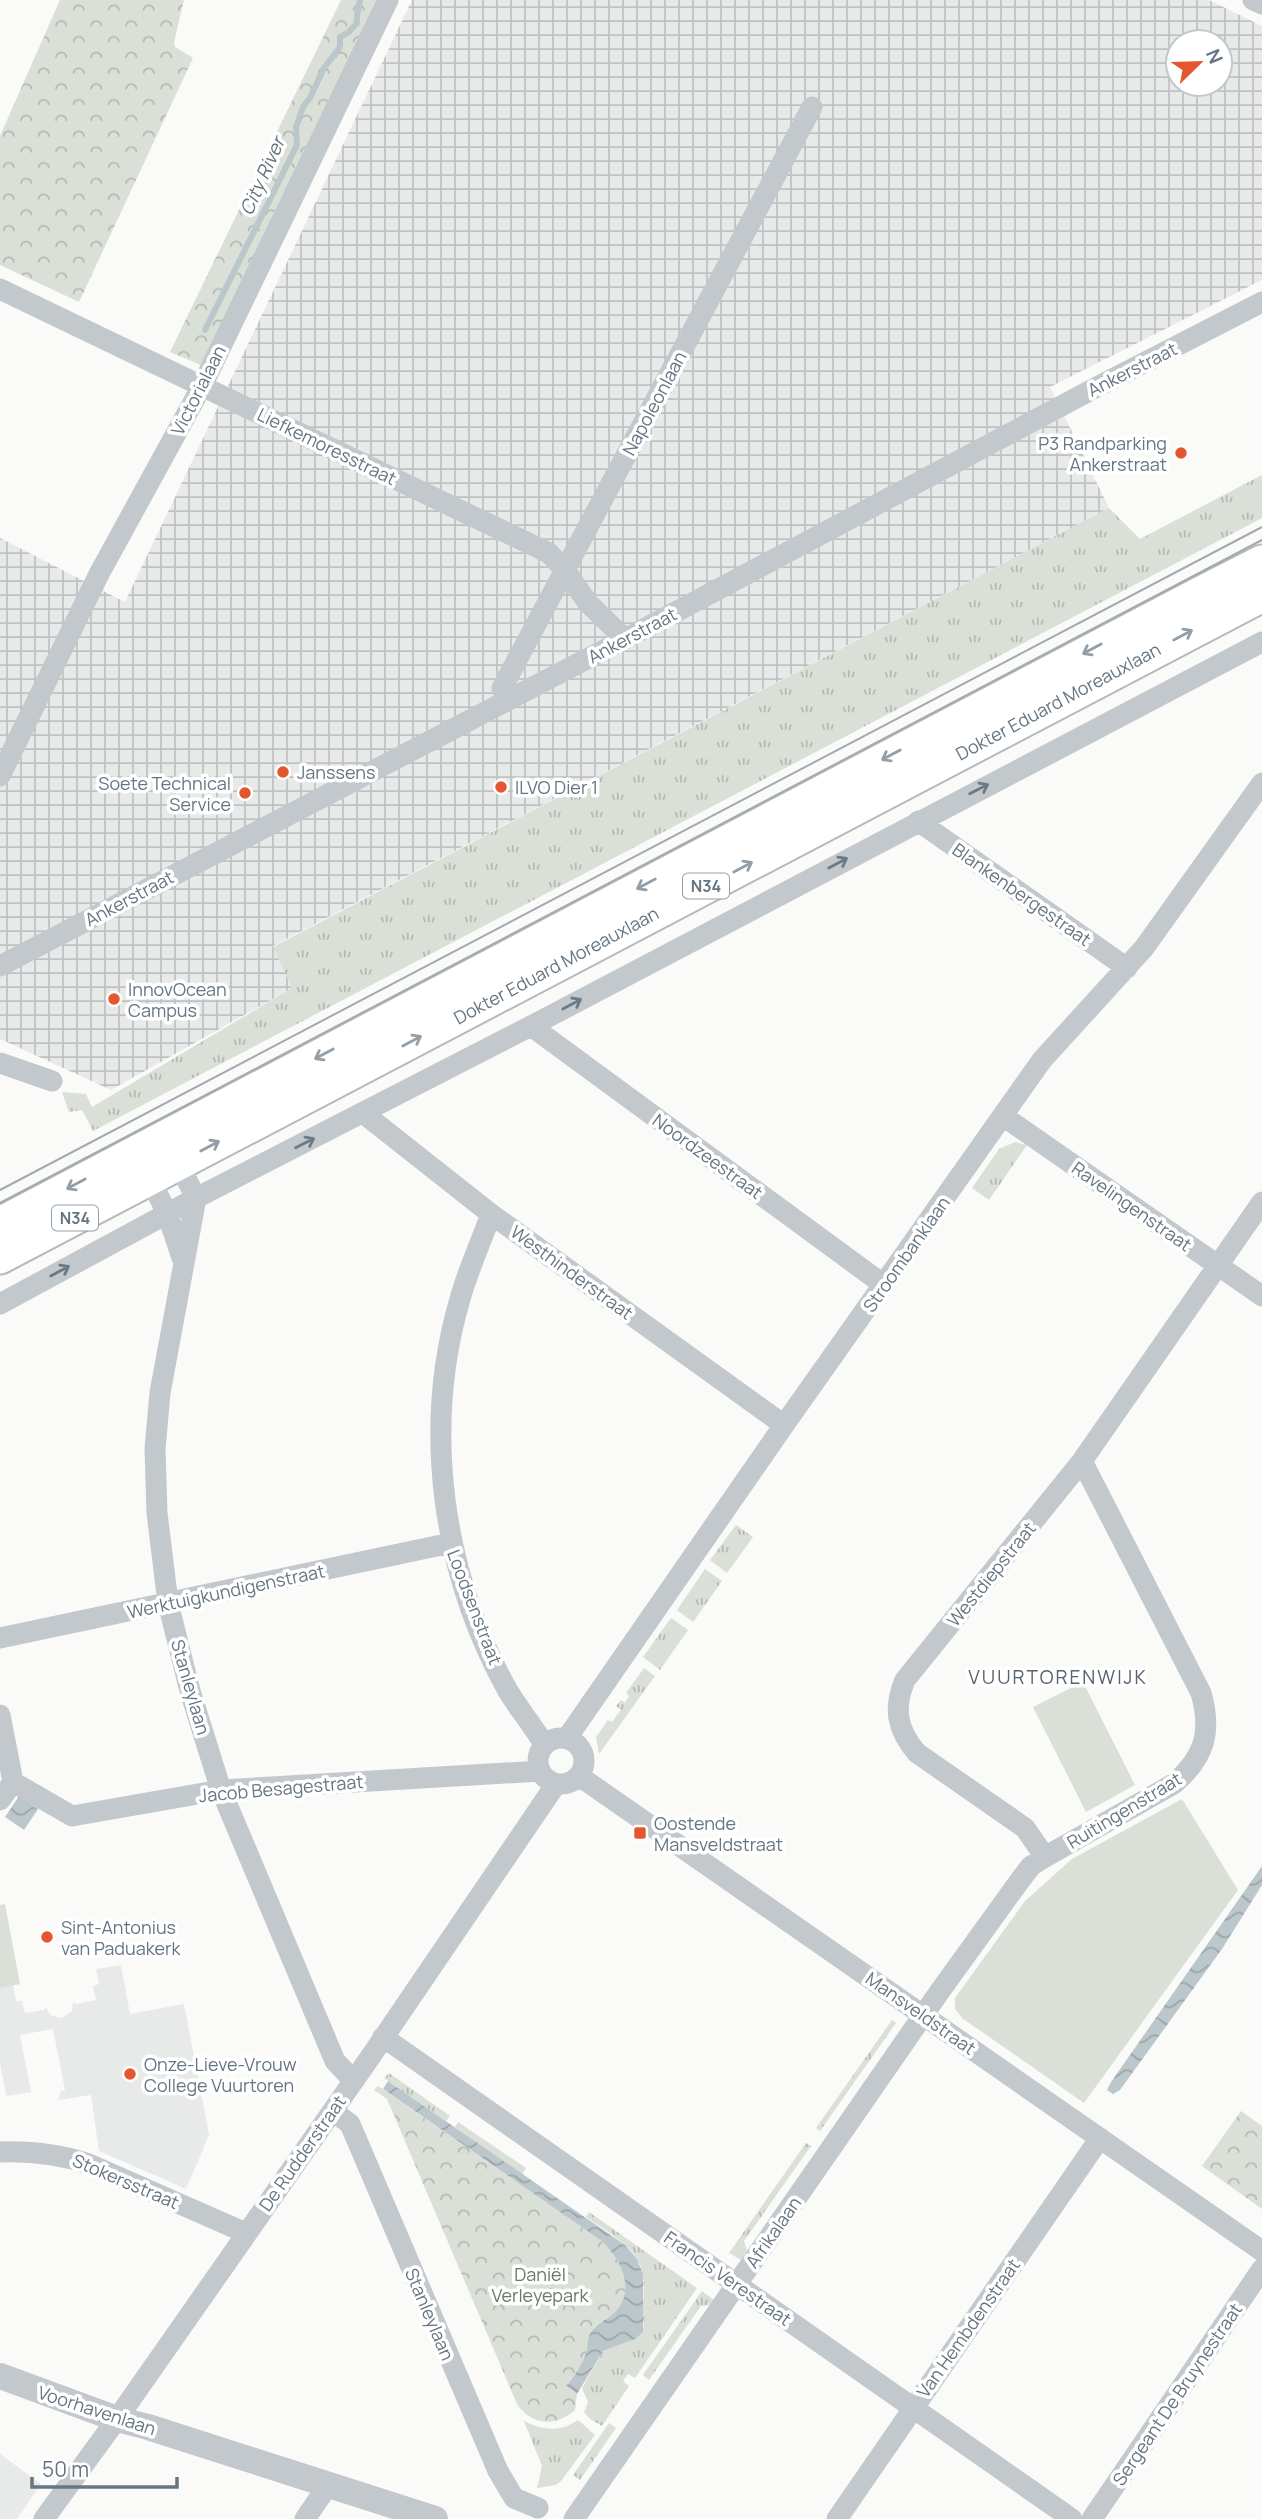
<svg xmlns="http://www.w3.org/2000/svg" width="1262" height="2519" viewBox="0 0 1262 2519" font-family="Manrope,sans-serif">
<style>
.built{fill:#e8e9e9}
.industrial{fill:url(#industrial-grid);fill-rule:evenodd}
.grass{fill:url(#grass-tufts)}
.park{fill:url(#park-crowns)}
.garden{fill:#dadfd7}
.water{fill:url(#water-waves)}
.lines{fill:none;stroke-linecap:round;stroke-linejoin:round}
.stream{stroke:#bbc7cb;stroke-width:6}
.primary-casing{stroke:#b5babe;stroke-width:37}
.minor{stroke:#c3c8cc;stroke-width:21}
.tertiary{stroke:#c3c8cc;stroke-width:26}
.primary{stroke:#fff;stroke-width:33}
.tram{stroke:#a2aab0;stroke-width:2}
.oneway{stroke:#939fa8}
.oneway2{stroke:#6a7a87}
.poi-dot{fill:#e4572e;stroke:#fff;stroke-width:2.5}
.labels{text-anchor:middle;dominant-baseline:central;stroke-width:7;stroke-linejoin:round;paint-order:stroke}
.shield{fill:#fff;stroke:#939fa8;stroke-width:2}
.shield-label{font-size:16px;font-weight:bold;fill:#657683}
.street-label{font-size:18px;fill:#657683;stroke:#fff}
.poi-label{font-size:18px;fill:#657683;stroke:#fff;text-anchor:start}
.park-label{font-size:18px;fill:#687a64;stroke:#fff}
.water-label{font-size:19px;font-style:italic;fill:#60757c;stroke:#fff}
.neighbourhood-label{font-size:19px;letter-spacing:2px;fill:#57646e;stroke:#fff}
</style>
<defs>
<pattern id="industrial-grid" width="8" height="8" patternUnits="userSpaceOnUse" patternTransform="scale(1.75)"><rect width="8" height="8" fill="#e8e9e9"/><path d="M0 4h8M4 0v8" fill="none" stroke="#c0c1c2"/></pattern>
<pattern id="grass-tufts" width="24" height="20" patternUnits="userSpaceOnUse" patternTransform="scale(1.75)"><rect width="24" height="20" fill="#dadfd7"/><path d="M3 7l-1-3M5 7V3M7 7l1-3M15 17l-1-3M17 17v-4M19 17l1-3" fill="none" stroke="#b4b9b4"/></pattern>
<pattern id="park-crowns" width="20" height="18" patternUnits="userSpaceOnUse" patternTransform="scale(1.75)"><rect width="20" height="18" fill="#dadfd7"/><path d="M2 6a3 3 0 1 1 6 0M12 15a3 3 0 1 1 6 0" fill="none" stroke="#b4b9b4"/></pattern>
<pattern id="water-waves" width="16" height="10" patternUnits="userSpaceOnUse" patternTransform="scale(1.75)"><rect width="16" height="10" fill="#bbc7cb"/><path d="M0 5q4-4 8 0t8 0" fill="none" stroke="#9ca6aa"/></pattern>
</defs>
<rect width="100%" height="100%" fill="#fafaf8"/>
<path class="built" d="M 121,1965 L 130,2014 L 184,2004 L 209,2135 L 186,2189 L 99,2151 L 91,2095 L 58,2100 L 61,2091 L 65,2090 L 53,2029 L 20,2035 L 31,2092 L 6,2096 L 0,2062 L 0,1988 L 13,1985 L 16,2001 L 22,2001 L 25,2013 L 44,2010 L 46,2007 L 50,2015 L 62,2018 L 72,2011 L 73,2002 L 76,2004 L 96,2000 L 93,1986 L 99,1984 L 96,1969 Z
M 0,2454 L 41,2484 L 17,2519 L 0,2519 Z"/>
<path class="industrial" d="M 412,0 L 1209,0 L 1262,26 L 1262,280 L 1050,387 L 1109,508 L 273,946 L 292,988 L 111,1090 L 0,1039 L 0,538 L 125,602 ZM 1178,42 L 1220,42 L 1220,84 L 1178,84 Z"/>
<path class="grass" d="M 1262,475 L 1262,518 L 93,1131 L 82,1110 L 69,1112 L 62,1092 L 86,1094 L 92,1107 L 292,988 L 273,947 L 1109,508 L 1140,539 Z
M 1015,1142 L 1027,1145 L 989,1200 L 972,1188 L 999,1149 Z
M 736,1525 L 753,1537 L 727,1573 L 710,1560 Z
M 705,1569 L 722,1581 L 693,1622 L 677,1610 Z
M 671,1618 L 688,1630 L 660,1670 L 643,1657 Z
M 644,1668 L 655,1676 L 599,1754 L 596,1737 L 608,1720 L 612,1722 L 621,1710 L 616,1706 L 621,1700 L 625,1703 L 629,1696 L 626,1693 Z
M 892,2020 L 896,2023 L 820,2131 L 816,2128 Z
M 389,2073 L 450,2116 L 446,2121 L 384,2078 Z
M 458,2122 L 526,2168 L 522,2175 L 455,2127 Z
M 806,2143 L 811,2146 L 744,2241 L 747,2250 L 741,2260 L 729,2253 Z
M 589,2212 L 697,2288 L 635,2378 L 628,2374 L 623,2381 L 629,2386 L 602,2426 L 590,2419 L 584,2412 L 588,2402 L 582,2388 L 603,2351 L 627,2342 L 644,2327 C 641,2310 645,2293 643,2276 C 640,2248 607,2232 586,2217 Z
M 702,2291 L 714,2300 L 709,2305 L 701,2306 L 649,2380 L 643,2375 Z
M 578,2420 L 595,2435 L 561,2481 L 556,2485 L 537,2488 L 542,2466 L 524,2421 C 543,2430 559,2433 578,2420 Z
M 609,2423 L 616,2428 L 580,2480 L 573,2475 Z"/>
<path class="park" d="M 60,0 L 184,0 L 174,42 L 175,47 L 193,58 L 79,302 L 0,265 L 0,136 Z
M 341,0 L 381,0 L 203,366 L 170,352 Z
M 378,2086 L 603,2242 C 620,2260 636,2288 616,2311 C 609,2319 596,2321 591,2332 C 588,2339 588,2346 586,2353 C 583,2365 574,2376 566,2386 L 577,2394 L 575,2410 C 557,2427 531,2426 517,2404 L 387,2099 L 374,2090 Z
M 1241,2111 L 1262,2126 L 1262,2209 L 1202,2166 Z"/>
<path class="garden" d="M 1083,1682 L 1135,1785 L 1086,1812 L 1033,1707 Z
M 1182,1799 L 1238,1890 L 1084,2103 L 962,2018 L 955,2009 L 955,1998 L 1025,1901 L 1072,1859 Z
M 5,1904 L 20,1984 L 0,1988 L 0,1905 Z"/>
<path class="water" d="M 19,1796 L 38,1809 L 24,1830 L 5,1817 Z
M 1262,1866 L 1262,1885 L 1222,1949 L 1120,2090 L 1113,2094 L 1107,2090 L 1111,2082 Z
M 388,2081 L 625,2245 L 637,2259 L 643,2274 L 643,2332 L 635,2339 L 603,2351 L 577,2394 L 566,2386 C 574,2377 582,2365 586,2353 C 588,2346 587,2339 591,2332 C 597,2322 609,2319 616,2311 C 636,2288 620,2260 603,2242 L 383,2089 Z"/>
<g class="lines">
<path class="stream" d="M 205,330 L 297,145 L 296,127 L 303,107 L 310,98 L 324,68 L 340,47 L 340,37 L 349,32 L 357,23 C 356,13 359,9 360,0"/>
<defs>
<path id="primary" d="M 0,1224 L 1199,594 L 1262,562
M 0,1257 L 1262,595"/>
</defs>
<use href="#primary" class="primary-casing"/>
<path class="minor" d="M 1253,0 L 1262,4
M 0,289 L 549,553 L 565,570 L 588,603 L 625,639
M 507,700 L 502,688 L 812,107
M 0,776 L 99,574 L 202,386 L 388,0
M 918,821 L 1127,968
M 0,966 L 625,639 L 1093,389 L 1262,302
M 531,1026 L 884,1285
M 0,1063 L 52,1081
M 363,1113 L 491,1214 L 784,1425
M 1003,1116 L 1262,1296
M 173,1153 L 196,1198 L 160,1393 L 155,1449 L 157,1513 L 168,1603 L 190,1691 L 221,1790 L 335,2061 L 353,2080
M 145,1169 L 167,1213 L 182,1258
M 491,1214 C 481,1242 468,1270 460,1299 C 422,1429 442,1573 508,1691 C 519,1709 533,1726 544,1744
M 0,1304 L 196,1198 L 531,1026 L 1262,642
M 0,1638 L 451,1543
M 0,1715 L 13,1782
M538 1761a23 23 0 1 1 46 0a23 23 0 1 1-46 0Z
M 567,1738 L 784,1425 L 1042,1060 L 1144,948 L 1262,783
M 579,1776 L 1262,2251
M 0,1800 L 13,1782 L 72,1816 L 221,1790 L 540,1771
M 1045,1857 L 1025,1828 L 917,1753 C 897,1730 893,1708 905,1680 L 1082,1461 L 1262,1202
M 383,2037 L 1072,2519
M 333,2111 L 350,2124 L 498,2471 L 514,2498 L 538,2508
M 0,2152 C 32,2151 59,2154 89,2164 L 246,2233
M 44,2519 L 117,2419 L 371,2056 L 556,1784
M 305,2519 L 329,2484
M 574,2519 L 940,1991 L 1021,1879 L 1031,1866 L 1045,1857 L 1175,1783 C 1205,1756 1212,1732 1201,1693 L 1082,1461
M 837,2519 L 1100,2138
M 1092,2519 L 1262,2269"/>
<path class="tertiary" d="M 0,2376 L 117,2419 L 148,2427 L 435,2519"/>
<use href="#primary" class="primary"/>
<path class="tram" d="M 0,1190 L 1262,527
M 0,1203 L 1262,540"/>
</g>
<defs><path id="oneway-shaft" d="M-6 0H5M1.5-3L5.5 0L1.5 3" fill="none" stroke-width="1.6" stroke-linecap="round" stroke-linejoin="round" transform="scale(1.75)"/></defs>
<g class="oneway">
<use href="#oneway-shaft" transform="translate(1183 635) rotate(-28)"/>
<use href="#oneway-shaft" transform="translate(1092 649) rotate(152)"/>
<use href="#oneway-shaft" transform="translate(891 755) rotate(152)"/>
<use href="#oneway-shaft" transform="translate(743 867) rotate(-28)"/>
<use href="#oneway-shaft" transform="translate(646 884) rotate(152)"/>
<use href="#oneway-shaft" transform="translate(412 1041) rotate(-28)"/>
<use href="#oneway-shaft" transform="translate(324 1054) rotate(152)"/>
<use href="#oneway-shaft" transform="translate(210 1146) rotate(-28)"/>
<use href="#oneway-shaft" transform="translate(76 1184) rotate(152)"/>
</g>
<g class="oneway2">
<use href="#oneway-shaft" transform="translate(979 789) rotate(-27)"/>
<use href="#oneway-shaft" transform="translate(838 863) rotate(-28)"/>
<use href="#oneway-shaft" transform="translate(572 1004) rotate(-28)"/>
<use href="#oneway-shaft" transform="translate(305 1143) rotate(-27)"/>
<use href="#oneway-shaft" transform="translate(60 1271) rotate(-28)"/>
</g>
<g class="poi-dot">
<circle cx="1181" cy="453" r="7"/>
<circle cx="283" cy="772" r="7"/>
<circle cx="501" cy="787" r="7"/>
<circle cx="245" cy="793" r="7"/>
<circle cx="114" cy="999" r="7"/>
<rect x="633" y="1826" width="14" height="14" rx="3.5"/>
<circle cx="47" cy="1937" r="7"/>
<circle cx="130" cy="2074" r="7"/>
</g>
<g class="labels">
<g class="shield">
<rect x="683" y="873.5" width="46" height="25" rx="5"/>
<rect x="52" y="1205.5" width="46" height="25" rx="5"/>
</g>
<g class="shield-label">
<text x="706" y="886">N34</text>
<text x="75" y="1218">N34</text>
</g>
<g class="street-label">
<text transform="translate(1132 369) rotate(-27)">Ankerstraat</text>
<text transform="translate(198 390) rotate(-63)">Victorialaan</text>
<text transform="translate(654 403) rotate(-62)">Napoleonlaan</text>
<text transform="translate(327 446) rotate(26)">Liefkemoresstraat</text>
<text transform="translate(632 635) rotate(-28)">Ankerstraat</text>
<text transform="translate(1058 701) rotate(-28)">Dokter Eduard Moreauxlaan</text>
<text transform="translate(1022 894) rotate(35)">Blankenbergestraat</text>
<text transform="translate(129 898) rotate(-28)">Ankerstraat</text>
<text transform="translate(556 965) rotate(-28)">Dokter Eduard Moreauxlaan</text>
<text transform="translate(708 1156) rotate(36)">Noordzeestraat</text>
<text transform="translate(1132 1206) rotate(35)">Ravelingenstraat</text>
<text transform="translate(906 1254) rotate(-55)">Stroombanklaan</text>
<text transform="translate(572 1272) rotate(36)">Westhinderstraat</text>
<text transform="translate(991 1574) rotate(-51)">Westdiepstraat</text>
<text transform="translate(226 1591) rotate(-12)">Werktuigkundigenstraat</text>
<text transform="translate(475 1607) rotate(69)">Loodsenstraat</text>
<text transform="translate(191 1687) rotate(74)">Stanleylaan</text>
<text transform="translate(281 1788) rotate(-5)">Jacob Besagestraat</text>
<text transform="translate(1124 1810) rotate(-31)">Ruitingenstraat</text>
<text transform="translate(921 2013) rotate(35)">Mansveldstraat</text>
<text transform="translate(302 2153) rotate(-55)">De Rudderstraat</text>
<text transform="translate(126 2181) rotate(23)">Stokersstraat</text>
<text transform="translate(773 2232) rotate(-55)">Afrikalaan</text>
<text transform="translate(728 2278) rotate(35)">Francis Verestraat</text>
<text transform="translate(430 2314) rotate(67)">Stanleylaan</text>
<text transform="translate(968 2328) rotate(-55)">Van Hembdenstraat</text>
<text transform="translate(1177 2394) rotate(-56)">Sergeant De Bruynestraat</text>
<text transform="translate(97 2410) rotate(18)">Voorhavenlaan</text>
</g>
<g class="poi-label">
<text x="1167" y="443" text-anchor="end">P3 Randparking<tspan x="1167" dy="21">Ankerstraat</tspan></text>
<text x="297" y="772">Janssens</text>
<text x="231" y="783" text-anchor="end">Soete Technical<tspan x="231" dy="21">Service</tspan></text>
<text x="515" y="787">ILVO Dier 1</text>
<text x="128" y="989">InnovOcean<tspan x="128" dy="21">Campus</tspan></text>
<text x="654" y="1823">Oostende<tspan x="654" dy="21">Mansveldstraat</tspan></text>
<text x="61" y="1927">Sint-Antonius<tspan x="61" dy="21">van Paduakerk</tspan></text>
<text x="144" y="2064">Onze-Lieve-Vrouw<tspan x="144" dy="21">College Vuurtoren</tspan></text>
</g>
<g class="park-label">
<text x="540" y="2274">Daniël<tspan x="540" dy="21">Verleyepark</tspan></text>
</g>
<g class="water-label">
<text transform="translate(262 176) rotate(-66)">City River</text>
</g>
<g class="neighbourhood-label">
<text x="1058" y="1677">VUURTORENWIJK</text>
</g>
</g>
<g transform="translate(1199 63) rotate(67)"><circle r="33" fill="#ffffff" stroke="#c1c8cd" stroke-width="2"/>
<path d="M0-5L12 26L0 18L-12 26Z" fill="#e4572e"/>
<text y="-10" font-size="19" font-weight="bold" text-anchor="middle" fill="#657683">N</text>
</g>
<path d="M32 2477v10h145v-10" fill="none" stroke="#657683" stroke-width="3.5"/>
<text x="42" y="2477" font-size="21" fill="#657683" stroke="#ffffff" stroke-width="5" paint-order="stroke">50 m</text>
</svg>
